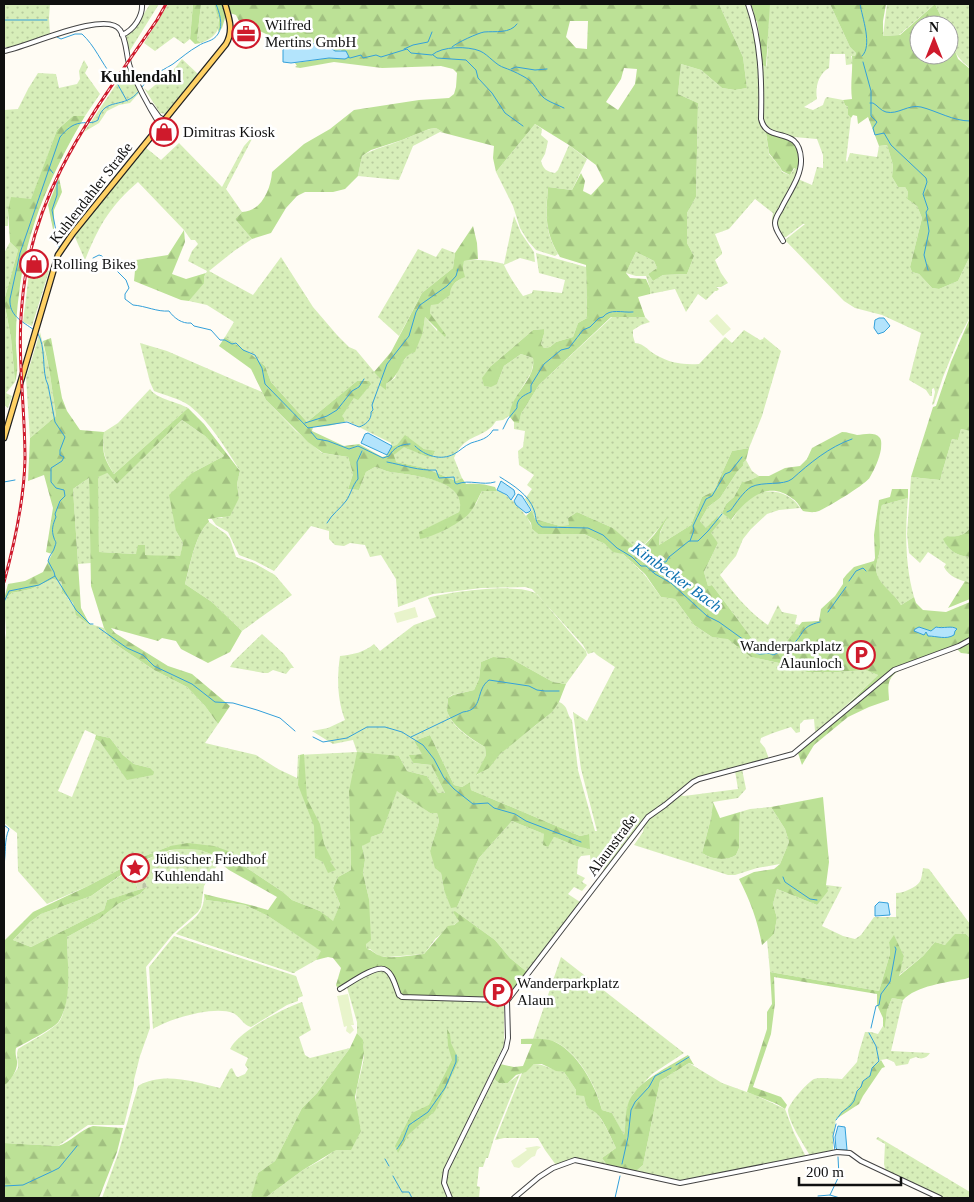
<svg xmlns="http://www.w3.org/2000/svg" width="974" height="1202" viewBox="0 0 974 1202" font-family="Georgia,serif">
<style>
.grass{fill:url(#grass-dots);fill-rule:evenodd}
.forest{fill:url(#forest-firs);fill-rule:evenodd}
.cemetery{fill:url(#cemetery-stones)}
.pitch{fill:#e8f4cb}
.water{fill:#b3e4fc;stroke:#33a0da}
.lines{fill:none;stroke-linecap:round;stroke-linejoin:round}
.stream{stroke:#33a0da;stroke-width:1}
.minor-casing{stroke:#434343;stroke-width:6}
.major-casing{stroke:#212121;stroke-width:7}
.minor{stroke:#fff;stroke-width:4}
.major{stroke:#ffd164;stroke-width:4.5}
.rail-casing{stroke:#cf1a2c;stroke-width:3}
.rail{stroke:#fff;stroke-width:1;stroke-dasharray:4;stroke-linecap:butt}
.labels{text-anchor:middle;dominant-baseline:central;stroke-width:5;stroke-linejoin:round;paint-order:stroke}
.poi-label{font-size:15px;fill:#101010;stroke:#fff;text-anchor:start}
.street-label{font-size:15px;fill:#101010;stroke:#fff}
.neighbourhood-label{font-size:16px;font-weight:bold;fill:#101010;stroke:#fff}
.water-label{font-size:16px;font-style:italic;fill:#0c71b0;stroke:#fff}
</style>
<defs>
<pattern id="grass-dots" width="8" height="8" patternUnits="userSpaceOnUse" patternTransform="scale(1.25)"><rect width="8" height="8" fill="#d7eeb9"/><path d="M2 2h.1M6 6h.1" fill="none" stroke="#b8cb9e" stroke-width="1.8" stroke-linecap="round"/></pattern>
<pattern id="forest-firs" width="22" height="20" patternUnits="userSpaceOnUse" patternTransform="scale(1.25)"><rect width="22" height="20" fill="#bce196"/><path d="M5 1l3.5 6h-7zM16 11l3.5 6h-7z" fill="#a1c080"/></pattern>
<pattern id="cemetery-stones" width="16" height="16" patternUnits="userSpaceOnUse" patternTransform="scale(1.25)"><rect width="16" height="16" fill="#dbe5c1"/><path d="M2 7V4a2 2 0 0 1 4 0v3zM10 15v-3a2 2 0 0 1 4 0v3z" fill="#bbc3a5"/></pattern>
</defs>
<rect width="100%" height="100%" fill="#fffcf4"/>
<path class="grass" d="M 4,4 L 50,4 L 49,18 L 50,34 L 13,47 L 4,47 Z
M 150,4 L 159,4 L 129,52 L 126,36 L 133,31 Z
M 168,4 L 193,4 L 190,39 L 184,44 L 174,37 L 155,51 L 144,43 Z
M 201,4 L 214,4 C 222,23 222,35 201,43 L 197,40 Z
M 719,4 L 746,4 L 751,15 L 750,17 L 752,19 L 755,50 L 760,53 L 761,64 L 766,67 L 767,64 L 769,4 L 830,4 L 850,47 L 856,53 L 855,56 L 851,56 L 853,64 L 846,65 L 845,54 L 830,54 L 829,68 C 818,74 815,88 817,99 L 804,107 L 813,110 L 823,105 L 825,99 L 827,97 L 843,100 L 845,105 L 848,107 L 848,115 L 851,118 L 846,160 L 847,162 L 850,153 L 877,157 L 879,146 L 887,145 L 893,165 L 892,177 L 898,187 L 905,187 L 908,192 L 907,199 L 917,206 L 922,218 L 910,267 L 912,272 L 919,274 L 932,288 L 939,289 L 958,281 L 970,256 L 970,317 L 959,338 L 943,377 L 934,404 L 932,405 L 935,392 L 934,388 L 932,389 L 932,396 L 930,396 L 926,390 L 909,380 L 921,333 L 882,315 L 855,308 L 844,301 L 785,240 L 805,224 L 803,224 L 786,237 L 782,237 C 778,231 776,226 777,219 L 798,179 L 812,185 L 817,167 L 823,168 L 823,155 L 817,139 L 794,137 L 768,132 L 766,134 L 769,154 L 780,167 L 782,172 L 790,175 L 795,168 L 798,170 L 797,174 L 776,214 L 773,226 L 772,219 L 773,213 L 755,199 L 729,229 L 715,234 L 722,252 L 722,254 L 715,260 L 721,273 L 728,283 L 721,287 L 716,287 L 719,289 L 717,291 L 715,291 L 706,300 L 698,294 L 686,312 L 675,289 L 650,294 L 650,288 L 646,276 L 636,276 L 626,273 L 636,252 L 654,261 L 657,268 L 648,274 L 653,281 L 663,275 L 687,274 L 694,256 L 687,243 L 687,213 L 696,197 L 698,103 L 678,94 L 681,64 L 701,70 L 722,88 L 735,90 L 747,88 L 743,57 Z
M 887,4 L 970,4 L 970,68 C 955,57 949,44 949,25 L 945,25 L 935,4 L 899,35 L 883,36 Z
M 182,59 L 198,74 L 165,114 L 160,113 L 144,88 L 148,91 L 175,68 Z
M 84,60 L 88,67 L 85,73 L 100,94 L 85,116 L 73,116 L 57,130 L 31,200 L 8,210 L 8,226 L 4,226 L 4,110 L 18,109 L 28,89 L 38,73 L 56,74 L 59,88 L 77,84 L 80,79 L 79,71 Z
M 128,67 L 139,93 L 130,103 L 119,105 L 107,111 L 99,123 L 84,132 Z
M 535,124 L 542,129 L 541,135 L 548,141 L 545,154 L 541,161 C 543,169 547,172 555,173 L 558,170 L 569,145 L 587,159 L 572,190 L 548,187 C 546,213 544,231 558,254 L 555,256 L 536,250 L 528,241 L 520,228 L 513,206 L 496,172 Z
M 436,128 L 444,133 L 440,132 L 413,146 L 399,180 L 358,176 L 362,156 C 375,148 388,146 402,140 C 414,136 424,129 436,128 Z
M 254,135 L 226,189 L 242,212 L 235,219 L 252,239 L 234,251 L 209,271 L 253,295 L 281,257 L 313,307 L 337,335 L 349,347 L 356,350 L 382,381 L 378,384 L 386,389 L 386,384 L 395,378 L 399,366 L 410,353 L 423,332 L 425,317 L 437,331 L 438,326 L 430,313 L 431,305 C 442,296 452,283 464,277 L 463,269 L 464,261 C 479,259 490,260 504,264 L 514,216 L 521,233 L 534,252 L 535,262 L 520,258 L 504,265 C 509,276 516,286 523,296 L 532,293 L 533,290 L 562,293 L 565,280 L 539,273 L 536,253 L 586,267 L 587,318 L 578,323 L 573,337 L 556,342 L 550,347 L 544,348 L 541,344 L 544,334 L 544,329 L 533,330 L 491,366 L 497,384 L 504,366 L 521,354 L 533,358 L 534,361 L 531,373 L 516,397 L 509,416 L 503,420 L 496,421 C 486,439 465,432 454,458 L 462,478 L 456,481 L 425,468 L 395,462 L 394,455 L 404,446 L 425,456 L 435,452 L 424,449 L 405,436 L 397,446 L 391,447 L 391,443 L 347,421 L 345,422 L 344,418 L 341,416 L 354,398 L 357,381 L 307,422 L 271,382 L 265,366 L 252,355 L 225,337 L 234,322 L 207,305 L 189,301 L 203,283 L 204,277 L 207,271 L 188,261 L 192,251 L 198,244 L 195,240 L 191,240 L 184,230 L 138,182 C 109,207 99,226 85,260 L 74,235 L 145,147 L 161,160 L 179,143 L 222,187 L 244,146 Z
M 10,242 L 18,250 L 4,301 L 11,338 L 15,382 L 6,393 L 12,396 L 8,408 L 4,405 L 4,253 Z
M 442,248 L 455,253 L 453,268 L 422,293 L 399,336 L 378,317 L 418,249 L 436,257 Z
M 30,265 L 49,271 L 32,326 L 23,322 Z
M 612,317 L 645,317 L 650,322 L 641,325 L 633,330 L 633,336 L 635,343 C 645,344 647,350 656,355 C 670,363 683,365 699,364 L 725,337 L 732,343 L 744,330 L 760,340 L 763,339 L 764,337 L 781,351 L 762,416 L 749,448 L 732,451 L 714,491 L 702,497 L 691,525 L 659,545 L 660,533 L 666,520 L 638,552 L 613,528 L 577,512 L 568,518 L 570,525 L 560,526 L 535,519 L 532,510 L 525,499 L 532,489 L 527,485 L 534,475 L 519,465 L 518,451 L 523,447 L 525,431 L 514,429 L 514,422 L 519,422 L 521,414 L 539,385 Z
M 40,332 L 49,368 L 56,416 L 30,438 L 26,378 Z
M 140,343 L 167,351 L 262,392 L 266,400 L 296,431 L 322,453 L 348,457 L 353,474 L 348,489 L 359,490 L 366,472 L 375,467 C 380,468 385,471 390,472 C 410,475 470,479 459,512 L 420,532 L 476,504 L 482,491 C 487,491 493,490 498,491 C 509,494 531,518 532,529 L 538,534 L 584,534 L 605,544 L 623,554 L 644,574 L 661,597 L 675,599 L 694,625 L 712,637 L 729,638 L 751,657 L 779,663 L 807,672 L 838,672 L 867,670 L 878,675 L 817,733 L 815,731 L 814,719 L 804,720 L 800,724 L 800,732 L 796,733 L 791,727 L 773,733 L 761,738 L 760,742 L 765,748 L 769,759 L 698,778 L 647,816 L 605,870 L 591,867 L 590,855 L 581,856 L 578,860 L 577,874 L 585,878 L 582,882 L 587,885 L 582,891 L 574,887 L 568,894 L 580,902 L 527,972 L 510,958 L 495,940 L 455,911 L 459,921 L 436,938 L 424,954 L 388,957 L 379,956 L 370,949 L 367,949 L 366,944 L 369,899 L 363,873 L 365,860 L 362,846 L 371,837 L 382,833 L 397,790 L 430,813 L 437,813 L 439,821 L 430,851 L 441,873 L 444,890 L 457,907 L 479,858 L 512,821 L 544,834 L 547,847 L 554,837 L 576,846 L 589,834 L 580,836 L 471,790 L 470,782 L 462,787 L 454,785 L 430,735 L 414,741 L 423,754 L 410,755 L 413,763 L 431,765 L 445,793 L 438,794 L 427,776 L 407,771 L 399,756 L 349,791 L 351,870 L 338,877 L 333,888 L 340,904 L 333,922 L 320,911 L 292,900 L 283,892 L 244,866 L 231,852 L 170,846 L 145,856 L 88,886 L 47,904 L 18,871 L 17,833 L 4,823 L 4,649 L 6,633 L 4,599 L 12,593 L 31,589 L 53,579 L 62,582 L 62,592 L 90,624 L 104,628 L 112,642 L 154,670 L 187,687 L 205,706 L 218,724 L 205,743 L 256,755 L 278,769 L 297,778 L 298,755 L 357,752 L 353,740 L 333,744 L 312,731 L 328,728 L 345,720 C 337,699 337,677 340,656 C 352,655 365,652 374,644 L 380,651 L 414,625 L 436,617 L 428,598 C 449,592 520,582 537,594 L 586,651 L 587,655 L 566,684 L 553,682 L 510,658 L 493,657 L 481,662 L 479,679 L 474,690 L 452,695 L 448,698 C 448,702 447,707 447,710 C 450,726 472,740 485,747 L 486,755 L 477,775 C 488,768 491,762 500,754 C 519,736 544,723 559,702 C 569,706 566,714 572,720 L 578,770 L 595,831 L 597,831 L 581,769 L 573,712 L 587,721 L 615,667 L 597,655 L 594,652 L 588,654 L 583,645 L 532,589 L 525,587 L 481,588 L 433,594 L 398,607 L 396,579 L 381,555 L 370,557 L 365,545 L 350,543 L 344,546 L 335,545 L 329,539 L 329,531 L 311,526 L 274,571 L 255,561 L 239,555 L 228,532 L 216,525 L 211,518 L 222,518 L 239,498 L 237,484 L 240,471 C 226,449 211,423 190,406 C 179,398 166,396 154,391 L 150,382 ZM 85,730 L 96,735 L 110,738 L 123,755 L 134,764 L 150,768 L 127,779 L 100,742 L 95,739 L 72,797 L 58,791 Z
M 150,389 C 158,400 176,401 188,408 L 114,474 C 104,458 102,451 104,432 L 118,423 Z
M 182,420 L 205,436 L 224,456 L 192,473 L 176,531 L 183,543 L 180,557 L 145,555 L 144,545 L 136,554 L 99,552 L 97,477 L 106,472 L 117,484 Z
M 961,429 L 970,431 L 970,528 C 964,536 956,537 947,536 L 944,539 C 949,551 957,556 970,557 L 970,583 C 960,580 949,577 944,567 L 946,564 L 928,552 L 920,563 L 909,553 L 907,534 L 911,477 L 940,480 L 952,439 L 958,440 Z
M 746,460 L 752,471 L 759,476 L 748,481 L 742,482 L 734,497 L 726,504 L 722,513 L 732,520 C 737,512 742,504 749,498 C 766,486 790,491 800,508 L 779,510 L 767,514 L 751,529 L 743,539 L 736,556 L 720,575 C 734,594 749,612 768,625 L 778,605 L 782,612 L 797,615 L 795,624 L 800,625 L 783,646 C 774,647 766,644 757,645 L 712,585 L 708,586 L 704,572 L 718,543 L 700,521 L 708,507 L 720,498 L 737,472 L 743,466 L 743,463 Z
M 89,478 L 91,563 L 78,564 L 73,489 Z
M 908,498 C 905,531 905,565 914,597 L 901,605 C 895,594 880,586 877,574 C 874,565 880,556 880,547 C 879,530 877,522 882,505 Z
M 209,522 L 226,534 L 230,539 L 236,557 L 254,563 L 275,575 L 292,595 L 242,631 L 212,602 L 185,584 C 190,567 195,534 209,522 Z
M 262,634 L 284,654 L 294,668 L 291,668 L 286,674 L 273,670 L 268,673 L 264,673 L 230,667 L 233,662 Z
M 742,769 L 746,789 L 738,798 L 713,802 L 711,818 L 702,853 C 712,860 727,861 736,855 L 739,848 L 740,812 L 750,809 L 771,807 L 785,829 L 789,842 L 780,864 L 757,868 L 735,875 L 728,875 L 634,845 L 643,832 L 645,822 L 652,815 L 680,795 L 684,796 L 738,789 L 735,771 Z
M 184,849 L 200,850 L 222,858 L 204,886 L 201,907 L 198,912 L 173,934 L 146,967 L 150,1028 L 140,1056 L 134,1080 L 134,1085 L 124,1125 L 88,1125 L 58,1146 L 4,1143 L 4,1086 L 9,1081 L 18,1068 L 17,1053 L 18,1049 C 30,1041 46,1034 57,1024 C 72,1010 67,957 67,937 L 98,920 L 118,904 L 140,894 L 147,887 L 139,866 C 152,855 167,850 184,849 Z
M 132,868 L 138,890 L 107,900 L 104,910 L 31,947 L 13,940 L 30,922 L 41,914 L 91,896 Z
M 923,868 L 929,869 L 970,924 L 970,938 L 966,934 L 945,945 L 935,942 L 923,956 L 898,976 L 904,956 L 894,936 L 889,942 L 890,954 L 879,991 L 770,972 L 767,940 L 774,934 L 777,918 L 773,904 L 777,889 L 817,905 L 826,885 L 842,887 L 822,926 L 843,936 L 855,939 L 861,935 L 874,917 L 896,917 L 896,893 C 901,893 904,892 908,890 C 921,884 921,882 923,868 Z
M 204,894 L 206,900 L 245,905 L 268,916 L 322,951 L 316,960 L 295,972 L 295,973 L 293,973 L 176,934 C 190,920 205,916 204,894 Z
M 174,936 L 296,976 L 303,996 L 298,998 L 298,1001 L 287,1005 L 251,1027 C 243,1025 240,1016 233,1013 C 214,1005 169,1019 153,1029 L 149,967 Z
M 561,957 L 684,1053 L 652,1074 L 633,1094 L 628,1105 L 624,1136 L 612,1113 L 602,1110 C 597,1087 577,1050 553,1041 C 547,1040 539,1040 533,1039 Z
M 378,967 L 388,973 L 501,1002 L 504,1004 L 504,1045 L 444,1170 L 442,1183 L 448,1198 L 265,1198 L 303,1170 L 323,1159 L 361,1131 C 359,1120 355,1107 356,1096 C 357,1076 373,1050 357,1033 L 357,1022 L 346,984 Z
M 892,998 L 903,1000 L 891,1051 L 930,1053 C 927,1058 921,1060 916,1057 L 910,1059 L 908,1064 L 896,1066 L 894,1062 L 887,1059 L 880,1060 L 873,1067 L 869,1076 L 863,1081 L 851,1102 L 836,1119 L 833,1137 L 833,1152 L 811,1157 C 804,1145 790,1125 788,1111 C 788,1104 808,1082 814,1079 C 822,1077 834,1079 842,1079 L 857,1062 L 859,1052 L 865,1032 L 871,1032 L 878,1034 L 883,1026 L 885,1027 L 887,1010 Z
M 302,1002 L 311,1030 L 299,1037 L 305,1055 L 310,1058 L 350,1048 L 317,1093 L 302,1108 L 275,1161 L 258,1173 L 252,1198 L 102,1198 L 118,1154 L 138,1086 C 163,1071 195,1082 220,1088 L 230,1069 L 232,1068 L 236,1076 L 238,1077 L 245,1074 L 248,1069 L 245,1065 L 248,1058 L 230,1049 C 239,1031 282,1009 302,1002 Z
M 689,1063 L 722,1083 L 755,1095 L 785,1109 L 794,1133 L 806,1157 L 680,1181 L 635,1172 L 643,1165 L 660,1081 Z
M 534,1064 C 545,1064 553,1071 564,1072 L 576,1090 L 584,1096 C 587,1114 592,1106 599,1116 C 606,1126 611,1138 616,1148 L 602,1158 L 607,1165 L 575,1159 L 556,1165 L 545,1150 L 538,1138 L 504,1138 L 495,1140 L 522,1073 Z
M 520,1074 L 494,1138 L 488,1158 L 486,1158 L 483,1167 L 479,1167 L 477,1186 L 480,1187 L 479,1198 L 452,1198 L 446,1183 L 448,1171 L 494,1079 L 499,1083 L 508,1083 Z
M 878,1137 L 970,1192 L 970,1198 L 943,1198 L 886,1173 L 884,1164 L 885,1144 L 876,1139 Z"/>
<path class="forest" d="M 193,4 L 201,4 L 197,40 L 201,43 L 195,44 L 190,39 Z
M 214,4 L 719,4 L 743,57 L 747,88 L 735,90 L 722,88 L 701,70 L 681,64 L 678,94 L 698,103 L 696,197 L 687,213 L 687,243 L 694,256 L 687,274 L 663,275 L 653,281 L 648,274 L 657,268 L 654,261 L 636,252 L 626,273 L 630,278 L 646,279 L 650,288 L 650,294 L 638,297 L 645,317 L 611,317 L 539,385 L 521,414 L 519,423 L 514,422 L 509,416 C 510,410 512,403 516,397 C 523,385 536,373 533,358 L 521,354 L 504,366 L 497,384 L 491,387 L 484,386 L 482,378 L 491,366 L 533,330 L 544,329 L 544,334 L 541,344 L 544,348 L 550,347 L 556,342 L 573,337 L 578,323 L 587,318 L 586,265 L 560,257 C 544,231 546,216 548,187 L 572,190 L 581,173 L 585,181 L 583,191 L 591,195 L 604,181 L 596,165 L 569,145 L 535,124 L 496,172 L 493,158 L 494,146 L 444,133 L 436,128 L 429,129 L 402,140 L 371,150 L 362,156 L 358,176 L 345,189 L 333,192 L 305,192 L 297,196 L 286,208 L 271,233 L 252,239 L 235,219 L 242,212 C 261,212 271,189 272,172 L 304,144 L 330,129 L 354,110 L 419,100 L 449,98 L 454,94 L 456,87 L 457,73 L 453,69 L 441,66 L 382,68 L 334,62 L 300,68 L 295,67 L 297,66 L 295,63 L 329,58 L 345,59 L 341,50 L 335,51 L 326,45 L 310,42 L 287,44 L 239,21 L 236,15 L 230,13 L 226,15 L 222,28 L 218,32 L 219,20 ZM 570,21 L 588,21 L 587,49 L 576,48 L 566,37 ZM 624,68 L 637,69 L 635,84 L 618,110 L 606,102 L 621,79 Z
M 751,4 L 770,4 L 766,67 L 761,64 L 760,53 L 755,50 L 753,36 L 759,34 L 757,21 L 749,17 L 754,13 Z
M 830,4 L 886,4 L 883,21 L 883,36 L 900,35 L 935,4 L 945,25 L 919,25 L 919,55 L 949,55 L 949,35 L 958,59 L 970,69 L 970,256 L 958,281 L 939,289 L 932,288 L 919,274 L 912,272 L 910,267 L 922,218 L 917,206 L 907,199 L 908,192 L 905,187 L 898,187 L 892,177 L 893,165 L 887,145 L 879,146 L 868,117 L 858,124 L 857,116 L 853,115 L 851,118 L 848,115 L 848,107 L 845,105 L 843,100 L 852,99 C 850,85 853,71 852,56 L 855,56 L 856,53 L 850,47 Z
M 73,116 L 85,116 C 52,172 26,229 19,294 C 17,308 16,322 16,336 C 15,352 20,367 15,382 L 11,338 L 4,301 L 18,250 L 10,242 L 8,210 L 11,197 L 31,199 L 57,130 Z
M 768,132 L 792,139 C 798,149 801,158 798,170 L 794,168 L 790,175 L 782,171 L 780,167 L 769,153 L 766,133 Z
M 59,178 L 62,192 L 54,210 L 54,234 L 48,205 Z
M 473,226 L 477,243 L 478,259 L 464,261 L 463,269 L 465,277 C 456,281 450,285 450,295 L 438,304 L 431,305 L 430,313 L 446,335 L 445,337 L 425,317 L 423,332 L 415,352 C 403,355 402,367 395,376 C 393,379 389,382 386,384 L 386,390 L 378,384 L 382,381 L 374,372 L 391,352 L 422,293 L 453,268 L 455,253 Z
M 184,230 L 185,242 L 172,274 L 186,279 L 206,273 L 204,277 L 204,283 L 189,301 L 181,300 L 134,281 L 136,260 L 168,255 Z
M 970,318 L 970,431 L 961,429 L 958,440 L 952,439 L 940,480 L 911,477 L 933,407 L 936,406 L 951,362 Z
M 225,337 L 252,355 L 265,366 L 271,382 L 307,422 L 357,381 L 369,381 L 371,384 L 358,400 L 354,398 L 342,416 L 344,418 L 345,422 L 328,426 L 313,427 L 312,431 L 344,446 L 359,444 L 382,457 L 386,456 L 391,447 L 397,445 L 405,435 L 424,449 L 435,451 L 432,457 L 425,456 L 404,447 L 394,455 L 396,462 L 425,468 L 456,481 L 462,478 L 466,484 C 477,483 485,484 495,487 L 497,491 L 482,491 C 477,500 473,512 464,518 C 454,526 433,537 420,539 L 419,532 L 459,512 C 469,479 410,475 390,472 C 385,471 380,468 375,467 L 366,472 L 359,490 L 348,489 L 353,474 L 348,457 L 323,453 L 308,442 L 266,400 L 251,369 L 219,346 Z
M 51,338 L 62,398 L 67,411 L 80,430 L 104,432 C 102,452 103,457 114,474 L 188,408 L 204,424 L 240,471 L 237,484 L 239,498 L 230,516 L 208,519 L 209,522 C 195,534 190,566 185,584 L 212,602 L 242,631 L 230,652 L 208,663 L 181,649 L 176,641 L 162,638 L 158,641 L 111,628 L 115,633 L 168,666 L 192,674 L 230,706 L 218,724 L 205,706 L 187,687 L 154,670 L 112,642 L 104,628 L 91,586 L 89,478 L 73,489 L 81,608 L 90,625 L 76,615 L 73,603 L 62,592 L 62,582 L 53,579 L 31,589 L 12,593 L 4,599 L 8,584 L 25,581 L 43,572 L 52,554 L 46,552 L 53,508 L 44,475 L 28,481 L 30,438 L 56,416 L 49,368 L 43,341 ZM 182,420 L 205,436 L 224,456 L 192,473 L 169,495 L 176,531 L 183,543 L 180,556 L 145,555 L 145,545 L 138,545 L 136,554 L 99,552 L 98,477 L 107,473 L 117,484 Z
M 842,432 C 848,432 852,434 857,435 C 864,435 874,431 880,438 C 882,441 881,446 881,449 C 879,460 875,468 870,477 C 867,484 826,508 819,511 C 813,513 809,512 803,511 C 800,508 798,502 793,499 C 768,479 746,499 731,520 L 722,513 L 726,504 L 734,497 L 742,482 L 748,481 L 759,476 L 769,476 L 785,468 L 800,466 L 807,459 L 812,448 Z
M 749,448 L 746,460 L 743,463 L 743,466 L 737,472 L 720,498 L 708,507 L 700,521 L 706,528 L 717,517 L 721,521 L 711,533 L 718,543 L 704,572 L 708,586 L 712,585 L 757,645 L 783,646 L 802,622 L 819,621 L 821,609 L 835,596 L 843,584 L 843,579 L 847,574 L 854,567 L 874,561 L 875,558 L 874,535 L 879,500 L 890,497 L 892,489 L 908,489 L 908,498 L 882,505 C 877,522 880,530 880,547 C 880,556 874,565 877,574 C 880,585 895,594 901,605 L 914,597 L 916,603 L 923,610 L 946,612 L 970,602 L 970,654 L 961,653 L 956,648 C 940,654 896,665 890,680 C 887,686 889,694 889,700 L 869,707 L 848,717 L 814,745 L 802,765 L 798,753 L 878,675 L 866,670 L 838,672 L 807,672 L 779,663 L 751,657 L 728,639 L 712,637 L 694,625 L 675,599 L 661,597 L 645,574 L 623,554 L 613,552 L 605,544 L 584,534 L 538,534 L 532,529 L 531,523 L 526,516 L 532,510 L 535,519 L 560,526 L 569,525 L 568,518 L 577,512 L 613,528 L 639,551 L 654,535 L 668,516 L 660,532 L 659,545 L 691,525 L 702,497 L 714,491 L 732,451 Z
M 970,528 L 970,557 C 957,556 949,551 943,539 L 947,536 C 956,537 964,536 970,528 Z
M 965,581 L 970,583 L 970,599 L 948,608 Z
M 493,657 L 510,658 L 553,682 L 566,684 L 559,702 L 552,712 L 500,754 L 489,768 L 476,775 L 486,755 L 485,747 C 473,740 451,726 447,711 C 447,707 448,702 448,698 L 453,695 L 474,690 L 479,679 L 481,662 Z
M 96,735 L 110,738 L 123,755 L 134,764 L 150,768 L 154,772 L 153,775 L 127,780 L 100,742 L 95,739 Z
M 430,735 L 454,785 L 462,787 L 470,782 L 471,790 L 580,836 L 589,834 L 590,849 L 576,846 L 554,837 L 548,847 L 543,845 L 544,834 L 512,821 L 479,858 L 457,907 L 451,908 L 444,890 L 441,873 L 435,868 L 430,851 L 439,821 L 437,813 L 430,813 L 397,791 L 382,833 L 371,837 L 370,842 L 362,846 L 365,860 L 363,873 L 369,899 L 371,940 L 366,944 L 367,949 C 372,950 374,953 378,955 C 388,960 413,955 424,954 L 448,926 L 454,925 L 459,921 L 453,912 L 455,911 L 495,940 L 510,958 L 527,972 L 506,1000 L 501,1002 L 400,1000 L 388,973 L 378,967 L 338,989 L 336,985 L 341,968 L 333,958 L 328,957 L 316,960 L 321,951 L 268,916 L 245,905 L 206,900 L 204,894 C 226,900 246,903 268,910 L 277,897 L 229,870 L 220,863 L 222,858 L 200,850 L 184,849 L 170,850 L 147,859 L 139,866 L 131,868 L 91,896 L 41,914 L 30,922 L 13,940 L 31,947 L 104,910 L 107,900 L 147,887 L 140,894 L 118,904 L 98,920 L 67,937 C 67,961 73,1000 59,1021 C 55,1028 25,1043 16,1048 C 15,1053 16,1056 17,1061 C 18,1070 11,1080 4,1086 L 4,941 L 33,912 L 88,886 L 145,856 L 170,846 L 188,843 L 214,846 L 231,852 L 244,866 L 283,892 L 292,900 L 320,911 L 333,921 L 340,904 L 333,888 L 338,877 L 351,870 L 349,791 L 357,752 L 399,756 L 407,771 L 427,776 L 438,793 L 445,793 L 431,765 L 413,763 L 409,755 L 422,754 L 414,741 Z
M 304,754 L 307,799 L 320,824 L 324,844 L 332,860 L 330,861 L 336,870 L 328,873 L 323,862 L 315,858 L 314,826 L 298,785 L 300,755 Z
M 823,797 L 829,862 L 826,885 L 828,891 L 817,905 L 777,889 L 773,904 L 777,918 L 774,934 L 762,945 C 758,922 750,900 739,879 L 754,872 L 774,869 L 780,864 L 789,842 L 785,829 L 771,807 Z
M 713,802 L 720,818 L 740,812 L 739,848 L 736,855 C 727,861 712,860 702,853 L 711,818 Z
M 955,934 L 966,934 L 970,938 L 970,977 L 965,979 C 947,982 916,986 903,1000 L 892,998 L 887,1010 L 885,1028 L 883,1026 L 883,1018 L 877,1005 L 877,994 L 774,977 L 775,1003 L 771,1034 L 753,1087 L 781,1097 L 787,1105 L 785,1109 L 777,1104 L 747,1092 L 767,1029 L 767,1012 L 772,1004 L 770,972 L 879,991 L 890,954 L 889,942 L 894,935 L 904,956 L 899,976 L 923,956 L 935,942 L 945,945 Z
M 447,1029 L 450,1034 L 451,1043 L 459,1060 L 435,1111 L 408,1135 L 398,1153 L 395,1146 L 412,1113 L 429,1105 L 452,1060 L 448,1046 Z
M 357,1033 L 363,1040 L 364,1053 L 355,1097 L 361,1131 L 351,1150 L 336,1150 L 303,1170 L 265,1198 L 251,1198 L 258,1173 L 275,1161 L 302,1108 L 317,1093 L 350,1048 Z
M 521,1039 C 531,1039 544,1038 553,1041 C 577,1051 596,1086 602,1110 L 612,1113 L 624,1135 C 626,1125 625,1113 628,1104 C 635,1082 670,1066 688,1055 L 694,1065 L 689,1063 L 660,1081 L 643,1165 L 635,1172 L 607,1165 L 602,1158 L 616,1148 C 611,1138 606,1125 599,1116 C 591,1106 587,1114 584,1096 L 576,1095 L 576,1090 L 564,1072 L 556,1071 L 542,1064 L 534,1064 L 526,1072 L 516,1075 L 508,1083 L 499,1083 L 494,1079 L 500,1064 L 514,1067 L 523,1066 L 532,1044 L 521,1044 Z
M 881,1060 L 885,1067 L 882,1068 L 863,1096 L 859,1104 L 836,1119 L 851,1102 L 863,1081 L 869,1076 L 873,1067 Z
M 93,1126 L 123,1128 L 117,1152 L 99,1198 L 4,1198 L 4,1143 L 58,1146 C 71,1142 80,1130 93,1126 Z"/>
<path class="cemetery" d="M 139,866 L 147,887 L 138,890 L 132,868 Z"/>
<path class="pitch" d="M 717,314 L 731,329 L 723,336 L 709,321 Z
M 415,607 L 418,617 L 397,623 L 394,613 Z
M 348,994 L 354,1025 L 351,1025 L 354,1030 L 350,1034 L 346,1031 L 347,1026 L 344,1027 L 337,996 Z
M 537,1146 L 541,1147 L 537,1150 L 535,1156 L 532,1157 L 519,1168 L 514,1167 L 511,1161 L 527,1150 L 525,1148 Z"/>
<path class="water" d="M 299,42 L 326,45 L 335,51 L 346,51 L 349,57 L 345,59 L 329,58 L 291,63 L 283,62 L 283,50 L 287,44 Z
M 879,318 L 884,318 L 890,326 L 884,332 L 878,334 L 874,328 L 875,320 Z
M 368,433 L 392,446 L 387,455 L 361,443 L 365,434 Z
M 501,481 L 514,490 L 515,494 L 511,500 L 507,495 L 497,490 Z
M 518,494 L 522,496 L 531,510 L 529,512 L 526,513 L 516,505 L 514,501 Z
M 919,627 L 931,631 L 936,627 C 943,629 952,625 957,629 L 955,631 L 954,635 C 946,640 937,636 928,636 L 926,632 L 924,635 L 914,631 L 915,629 Z
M 879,902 L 888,903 L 890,915 L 875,916 L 875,906 Z
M 838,1126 L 845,1127 L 847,1150 L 838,1150 L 836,1148 L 835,1137 Z"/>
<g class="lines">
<path class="stream" d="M 860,4 C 862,17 873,46 862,56
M 4,20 L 47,20
M 57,37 L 61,39 L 75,34 L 82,34 C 95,46 101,62 112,76
M 452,47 C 456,43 478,33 484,32 C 495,31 510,34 517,24
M 404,49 L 413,45 L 428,42 L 432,32
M 433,55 L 437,58 L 466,60 L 476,70 L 478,78 L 492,93 L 505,113 L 523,126
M 348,57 L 350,58 L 361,55 L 363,58 L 376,55 L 381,57 L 407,49 L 411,53 L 432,55 C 442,46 468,46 480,51 C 489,55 495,65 505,68 C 511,70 524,76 529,80 C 536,85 539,96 547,100 C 552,103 558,105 564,108
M 863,62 L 871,91 L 871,116 L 877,122 L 873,128 L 875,135 L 884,133 L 891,145 L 926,178 L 927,182 L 923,194 L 928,209 L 926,212 L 929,231 L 924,255 L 928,270
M 511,69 L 516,67 L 535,70 L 547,69
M 117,83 L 127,101
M 142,87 C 152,73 159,73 173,64 C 181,58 189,51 198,46 C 205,41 213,42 218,34 C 224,25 219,12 216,4
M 870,103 L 873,103 C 877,105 881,111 886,112 C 898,115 908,104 921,107 C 937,111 953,121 970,121
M 49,168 L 53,173
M 57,181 L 57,195 L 52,210 L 59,247
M 93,258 L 99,255 L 102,256 L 126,280 L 129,288 L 125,294 L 125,299 L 133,305 C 146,306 157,312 169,311 C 174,318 182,324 191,323 L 194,326 L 211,330 L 220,340 L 225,340 L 232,344 L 236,343 L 243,350 L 255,355 L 262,368 L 265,384 L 308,428 L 347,422 L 359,427 C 365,425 372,420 371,412 L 373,410 L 372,405 L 387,364 L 409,336 L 416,312 L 420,305 L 447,286 L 456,276 L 458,269
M 34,330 C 22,321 9,316 10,299 L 20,253 L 60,137 C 66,130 72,124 81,123 C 88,122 92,124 98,120 C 104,96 125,110 139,91
M 305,423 L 327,416 L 337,410 L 352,391 L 359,387 L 364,379
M 503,429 L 508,419 L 517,408 C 516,399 524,395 531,392 L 531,385 L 544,364 L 561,350 L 569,348 L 583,330 L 590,327 L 599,318 L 603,317 C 610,308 622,313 633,312
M 311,432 L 317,439 L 328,441 L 349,449 L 358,446 L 383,458 L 389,456 C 394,448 400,444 410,444
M 415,446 C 425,456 441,461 454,454 C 460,451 464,446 471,443 C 480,440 488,439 493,430 L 498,430
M 387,462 C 403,465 419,471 436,470 L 439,478 L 454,477 L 455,483 L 457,484 C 470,479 482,486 495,482
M 500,477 C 513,485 529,495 534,510 C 537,518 534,522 542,527 L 588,528 L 603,535 L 617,548 L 632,557 L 641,566 L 646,566 L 655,574 L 671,583 L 707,616 L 719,622 L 744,640 C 746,645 754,654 760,654 C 766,654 768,652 773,655 C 779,652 787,650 792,645 C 805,634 799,627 820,622
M 4,482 L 15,480
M 727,512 L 731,510 C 736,503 744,491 751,487 C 763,481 783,486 792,479 C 810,463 829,447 852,439
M 327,523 C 332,514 340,509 346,501 C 351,494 352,486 358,479 L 357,462 L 362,451
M 690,541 L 694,530 L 693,526 L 706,499 L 712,496 L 725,474 L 730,472 L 742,457
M 653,572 L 658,570 L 657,566 L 661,562 L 666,562 L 669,557 L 689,541 L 698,541 L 708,531 L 722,514
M 55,576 L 76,610 L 90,624 L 93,624
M 849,581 L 856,571 L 863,568 L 866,571
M 4,602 L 9,591 L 39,585 L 55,576 L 54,572 L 48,561 C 49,555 54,552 55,546 C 57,541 55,542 54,538 C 51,530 53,524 56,517 L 55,514 L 60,501 L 65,496 L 64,490 L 56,488 L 51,482 L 51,468 L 62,461 L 64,457 L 60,455 L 60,450 L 65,437 L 55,422 L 48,385 C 41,372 47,347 37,332
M 828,612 L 846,587
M 99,628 L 127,648 L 143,655 L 154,666 L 192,684 L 215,702 L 233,703 L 257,710 L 280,718 L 295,731
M 313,737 L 323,742 L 347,738 L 367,727 L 385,727 L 402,732 L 423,745 L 434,759 L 444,778 L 454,789 L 473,804 L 488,803 L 494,808 L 515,814 L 526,821 L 581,842
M 411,737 L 463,712 C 484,710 475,690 489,680 L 529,686 L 537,690 L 545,691 L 559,691
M 4,825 L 9,829 C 4,840 6,853 4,865
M 783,877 L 785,882 L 810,899 L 817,900
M 871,1028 L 876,1006 L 879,1005 L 881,994 L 890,982 L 896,949 L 895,947
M 676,1065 L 689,1057
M 836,1120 L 842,1112 L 850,1106 L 854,1101 L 857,1091 L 861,1087 L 863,1081 L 870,1076 L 872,1068 L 879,1061 L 876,1046 L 869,1033
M 397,1149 L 403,1140 L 409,1125 L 428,1112 L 445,1088 L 456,1062 L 456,1055
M 835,1151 L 833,1136 L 836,1124
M 385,1159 L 389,1166
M 622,1164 L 628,1137 L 631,1110 L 635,1102 L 649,1087 L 655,1076 L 671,1068
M 393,1176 L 402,1192 L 409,1192 L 412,1198
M 4,1186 L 23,1185 L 53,1171 L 59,1168 L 77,1146
M 830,1195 L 839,1176 L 838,1157
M 818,1196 L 830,1195 L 840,1198
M 615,1198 L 620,1176"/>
<defs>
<path id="minor" d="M 748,4 C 761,41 762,81 761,119 C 767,145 799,124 801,159 C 802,176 788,194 781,209 C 778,214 775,218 775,223 C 775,230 780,235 783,241
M 122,35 C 134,30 143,16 142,4
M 4,51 C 25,48 107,9 120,30 C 127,40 126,56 130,67 C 138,87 149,107 160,125
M 151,106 L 159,117 L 164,120
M 340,989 C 349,984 377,963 386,970 C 393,974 396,988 399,995 L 402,997 L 502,1000 L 507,1001
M 450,1198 L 444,1183 L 446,1170 L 506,1048 L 508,1038 L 507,1001 L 648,817 L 665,805 L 693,782 L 699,779 L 793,754 L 894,670 L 959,646 L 970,640
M 514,1198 L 539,1177 L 553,1168 L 575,1160 L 680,1183 L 837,1152 L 850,1153 L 861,1161 L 940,1198"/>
<path id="major" d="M 4,438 L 58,255 L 73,233 L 226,44 C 234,30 229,18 225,4"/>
</defs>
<use href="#minor" class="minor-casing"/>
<use href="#major" class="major-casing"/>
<use href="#minor" class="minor"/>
<use href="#major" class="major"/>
<defs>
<path id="rail" d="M 4,582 C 15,542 24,501 25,459 C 25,407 17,356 22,304 C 31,189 95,111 157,20 L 166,4"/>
</defs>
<use href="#rail" class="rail-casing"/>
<use href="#rail" class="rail"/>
</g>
<defs>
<symbol id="office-ring" viewBox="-11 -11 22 22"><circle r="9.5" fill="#fff" stroke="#cf1a2c" stroke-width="1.5"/><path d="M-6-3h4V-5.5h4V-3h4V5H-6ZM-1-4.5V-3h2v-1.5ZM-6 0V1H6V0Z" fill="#cf1a2c"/></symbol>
<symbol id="shop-ring" viewBox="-11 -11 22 22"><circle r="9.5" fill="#fff" stroke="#cf1a2c" stroke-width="1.5"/><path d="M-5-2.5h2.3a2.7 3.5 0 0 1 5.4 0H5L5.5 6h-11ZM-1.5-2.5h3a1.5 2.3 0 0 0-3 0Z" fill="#cf1a2c"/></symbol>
<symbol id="parking-ring" viewBox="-11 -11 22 22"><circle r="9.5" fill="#fff" stroke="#cf1a2c" stroke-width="1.5"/><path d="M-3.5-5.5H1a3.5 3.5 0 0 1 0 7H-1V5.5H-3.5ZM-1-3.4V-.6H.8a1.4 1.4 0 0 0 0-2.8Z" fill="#cf1a2c"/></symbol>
<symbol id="sight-ring" viewBox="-11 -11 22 22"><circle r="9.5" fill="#fff" stroke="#cf1a2c" stroke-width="1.5"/><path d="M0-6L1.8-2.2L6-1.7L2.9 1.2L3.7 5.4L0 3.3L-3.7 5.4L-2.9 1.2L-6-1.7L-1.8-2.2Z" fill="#cf1a2c"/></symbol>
</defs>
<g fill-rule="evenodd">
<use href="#office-ring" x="230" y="18" width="32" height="32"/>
<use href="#shop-ring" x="148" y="116" width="32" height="32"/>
<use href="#shop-ring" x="18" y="248" width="32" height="32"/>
<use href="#parking-ring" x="845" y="639" width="32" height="32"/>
<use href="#sight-ring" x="119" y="852" width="32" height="32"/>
<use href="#parking-ring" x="482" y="976" width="32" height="32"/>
</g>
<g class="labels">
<g class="poi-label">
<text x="265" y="25">Wilfred<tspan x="265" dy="17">Mertins GmbH</tspan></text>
<text x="183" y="132">Dimitras Kiosk</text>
<text x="53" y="264">Rolling Bikes</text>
<text x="842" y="646" text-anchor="end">Wanderparkplatz<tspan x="842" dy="17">Alaunloch</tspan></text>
<text x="154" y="859">Jüdischer Friedhof<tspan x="154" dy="17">Kuhlendahl</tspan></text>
<text x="517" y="983">Wanderparkplatz<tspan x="517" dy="17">Alaun</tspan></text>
</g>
<g class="street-label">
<text transform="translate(91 193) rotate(-52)">Kuhlendahler Straße</text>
<text transform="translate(612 845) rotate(-53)">Alaunstraße</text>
</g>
<g class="neighbourhood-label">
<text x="141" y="76">Kuhlendahl</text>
</g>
<g class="water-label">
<text transform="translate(677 577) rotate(36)">Kimbecker Bach</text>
</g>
</g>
<rect width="974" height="1202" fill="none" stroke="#101010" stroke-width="10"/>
<g transform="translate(934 40)"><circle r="24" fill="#ffffff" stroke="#9f9f9f"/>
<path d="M0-4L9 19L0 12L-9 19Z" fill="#cf1a2c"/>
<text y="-8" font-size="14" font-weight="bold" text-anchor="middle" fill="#101010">N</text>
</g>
<path d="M799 1177v8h102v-8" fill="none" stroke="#101010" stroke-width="2.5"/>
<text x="806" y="1177" font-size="15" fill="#101010" stroke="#ffffff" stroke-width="4" paint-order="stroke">200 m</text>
</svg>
